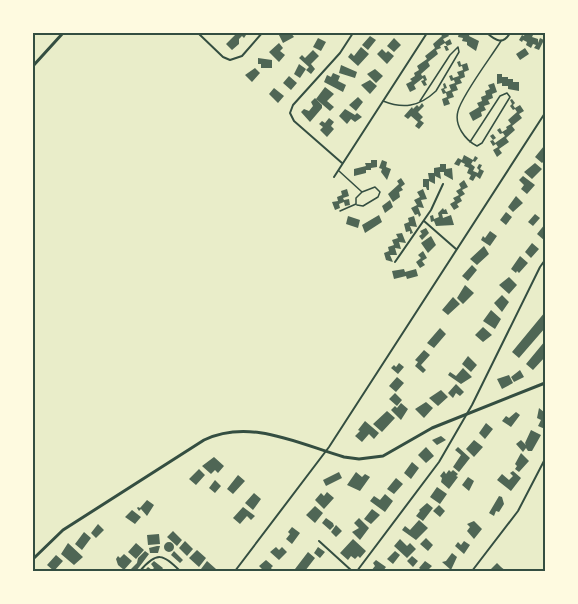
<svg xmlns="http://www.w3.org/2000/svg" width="578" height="604" viewBox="0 0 578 604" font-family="'Fira Sans Condensed',sans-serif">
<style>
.building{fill:#4f6655}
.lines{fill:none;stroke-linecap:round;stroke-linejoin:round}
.service{stroke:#344e41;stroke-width:1.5}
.minor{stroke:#344e41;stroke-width:2}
.tertiary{stroke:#344e41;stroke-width:3}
.neatline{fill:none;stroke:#344e41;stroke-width:2}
</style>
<rect width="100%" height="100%" fill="#e9edc9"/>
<path class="building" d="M 237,33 L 246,35 L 244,38 L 242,36 L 239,39 L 239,44 L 232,50 L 226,44 Z
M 278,33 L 291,33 L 294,37 L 283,43 Z
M 440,33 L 447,33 L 449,36 L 443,39 L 445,42 L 450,39 L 452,44 L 447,46 L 449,50 L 446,51 L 444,46 L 447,46 L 445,43 L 440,46 L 441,48 L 436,50 L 438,54 L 428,62 L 430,66 L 421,74 L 422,76 L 425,75 L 427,80 L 425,81 L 427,85 L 424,86 L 421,81 L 424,80 L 423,78 L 414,85 L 416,89 L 410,92 L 406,84 L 412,81 L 410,79 L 415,76 L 414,73 L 419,70 L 417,66 L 427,59 L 425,56 L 435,48 L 433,44 L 442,36 Z
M 459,33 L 470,33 L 469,36 L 479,41 L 476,51 L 467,45 L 467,42 L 462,41 L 463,38 L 458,37 Z
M 525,33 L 533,35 L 532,37 L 538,39 L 538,43 L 540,38 L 544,40 L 539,50 L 534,48 L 536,45 L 533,44 L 531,48 L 526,45 L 527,42 L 523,40 L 522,42 L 519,40 L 522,35 L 524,36 Z
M 370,36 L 376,40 L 368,50 L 362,45 Z
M 318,38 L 326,42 L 321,51 L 313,47 Z
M 394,38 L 401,45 L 394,52 L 387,46 Z
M 279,43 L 283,48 L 280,51 L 285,55 L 279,62 L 269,52 Z
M 361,47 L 369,54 L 358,66 L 348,57 L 351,53 L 354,56 Z
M 525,48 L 529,54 L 520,60 L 516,54 Z
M 382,49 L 386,53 L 388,51 L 394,56 L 387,64 L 377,54 Z
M 313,50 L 319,56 L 311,64 L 315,69 L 311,74 L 306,70 L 309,67 L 299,58 L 302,55 L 305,58 Z
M 258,58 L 272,60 L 272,68 L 261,68 L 261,64 L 258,64 Z
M 460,61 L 461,65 L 467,63 L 469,70 L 464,72 L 465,77 L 460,79 L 462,83 L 456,85 L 458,90 L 452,92 L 454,97 L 448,99 L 450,104 L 444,106 L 442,99 L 447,97 L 446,93 L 443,94 L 441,89 L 444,88 L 443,84 L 445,83 L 447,88 L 444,89 L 446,92 L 451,90 L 449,85 L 455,83 L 454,80 L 451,81 L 449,76 L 452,75 L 453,78 L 459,76 L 457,72 L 463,70 L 462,66 L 459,67 L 457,62 Z
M 299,64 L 306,69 L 300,78 L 294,74 Z
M 341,65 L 357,72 L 355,78 L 339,73 Z
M 255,68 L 260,73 L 252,82 L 245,75 Z
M 375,69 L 383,76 L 376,83 L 367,74 Z
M 333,73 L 340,76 L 338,81 L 346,85 L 343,92 L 324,82 L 327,75 L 331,77 Z
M 497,74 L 502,74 L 502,77 L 508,77 L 508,79 L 513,79 L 513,82 L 519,82 L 519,91 L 508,89 L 508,86 L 502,86 L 502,83 L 497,84 Z
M 289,76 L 297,83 L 291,90 L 283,83 Z
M 370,80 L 377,86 L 370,94 L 361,85 Z
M 494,83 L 497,92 L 492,94 L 493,98 L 488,100 L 490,104 L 484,106 L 486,110 L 481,112 L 482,116 L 473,121 L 469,113 L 479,107 L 477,103 L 482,101 L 481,97 L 486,95 L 485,91 L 490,89 L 488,85 Z
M 325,87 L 334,94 L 327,101 L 334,107 L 330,111 L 316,99 Z
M 274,88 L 284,96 L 278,103 L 269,94 Z
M 358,97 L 363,102 L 356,111 L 349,105 Z
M 315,98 L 322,105 L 322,108 L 310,122 L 301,112 L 304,109 L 309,111 L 313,106 L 311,102 Z
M 512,99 L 515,103 L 513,105 L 515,108 L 520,105 L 524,111 L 519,114 L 522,118 L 512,126 L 515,130 L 506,138 L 509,142 L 499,149 L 502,153 L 497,157 L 493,150 L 498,147 L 496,144 L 493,146 L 490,141 L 493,140 L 490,136 L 493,134 L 496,138 L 493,140 L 495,143 L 505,136 L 503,133 L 500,134 L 497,130 L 500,128 L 502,132 L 507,129 L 506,127 L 511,124 L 508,120 L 517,112 L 515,109 L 513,110 L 510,106 L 512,104 L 510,100 Z
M 422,103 L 424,106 L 418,112 L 423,117 L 420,120 L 424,123 L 419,129 L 415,126 L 418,122 L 411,116 L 408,119 L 404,116 L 412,107 L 413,109 L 417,105 L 419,107 Z
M 345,109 L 355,115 L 357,113 L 362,117 L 355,122 L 351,119 L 347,124 L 339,116 Z
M 329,118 L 334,122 L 331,126 L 334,129 L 327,137 L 320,130 L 323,127 L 319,124 L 322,121 L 325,123 Z
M 544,146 L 545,160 L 542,163 L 535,157 Z
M 464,155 L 473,160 L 475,156 L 478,158 L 475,162 L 473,161 L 471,164 L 475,167 L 473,171 L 478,173 L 479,170 L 477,168 L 479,164 L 482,165 L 480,169 L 484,171 L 480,179 L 476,176 L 473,181 L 469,179 L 471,175 L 467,173 L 469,168 L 464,166 L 465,164 L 461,162 L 459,166 L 454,164 L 458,158 L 462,160 Z
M 371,160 L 377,160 L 377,167 L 371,168 L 371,170 L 366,170 L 366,173 L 354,176 L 354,169 L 366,166 L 365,163 L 371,163 Z
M 382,160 L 387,162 L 386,167 L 391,169 L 387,180 L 381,172 L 382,169 L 379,168 Z
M 535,163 L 542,169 L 532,179 L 524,172 Z
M 440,164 L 446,164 L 446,169 L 452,168 L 453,180 L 444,175 L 444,172 L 440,172 L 441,179 L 435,176 L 435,184 L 429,181 L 429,190 L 427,190 L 426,187 L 423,187 L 423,179 L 429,179 L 428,173 L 434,173 L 434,168 L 440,167 Z
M 523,176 L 535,185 L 527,194 L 521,189 L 524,185 L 519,180 Z
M 401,178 L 405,184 L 401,187 L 403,190 L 399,192 L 400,197 L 393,202 L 388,194 L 399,184 L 397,181 Z
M 464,180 L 468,187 L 462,190 L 465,194 L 460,197 L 462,201 L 457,204 L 459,207 L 454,210 L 450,204 L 455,201 L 453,198 L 459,195 L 456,191 L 461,188 L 459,184 Z
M 347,189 L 349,196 L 343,198 L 344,200 L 349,199 L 350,205 L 345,206 L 344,202 L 339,204 L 340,208 L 335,210 L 332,202 L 338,201 L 337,197 L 342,195 L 341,191 Z
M 423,189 L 427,199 L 421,200 L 424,208 L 418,207 L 421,215 L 419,217 L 418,214 L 415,215 L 411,208 L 417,205 L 414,200 L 420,197 L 417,192 Z
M 516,196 L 523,203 L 513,212 L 508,207 Z
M 390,200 L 393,207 L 385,213 L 382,206 Z
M 443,208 L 444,210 L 446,209 L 448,214 L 442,214 L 443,218 L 451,215 L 454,225 L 436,226 L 434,221 L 431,222 L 430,216 L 433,215 L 434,219 L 439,217 L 438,213 Z
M 506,212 L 512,217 L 506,225 L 500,220 Z
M 535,214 L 540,218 L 533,226 L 528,222 Z
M 379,215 L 382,222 L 365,233 L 362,225 Z
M 348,216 L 360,220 L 358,228 L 346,224 Z
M 414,216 L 417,227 L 410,226 L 413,233 L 410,234 L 410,231 L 406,232 L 404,224 L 409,222 L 408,218 Z
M 545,224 L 545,241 L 537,234 Z
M 426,228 L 429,233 L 422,240 L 419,236 L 422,234 L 420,231 Z
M 490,231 L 497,236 L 490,246 L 481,240 L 483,236 L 485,238 Z
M 402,233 L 406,243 L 399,242 L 401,249 L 395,248 L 397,255 L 390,255 L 393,262 L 386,260 L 384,253 L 389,251 L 388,247 L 394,245 L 392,240 L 398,238 L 396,234 Z
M 431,236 L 436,245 L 428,253 L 421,243 Z
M 532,243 L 539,249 L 531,258 L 525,252 Z
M 484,246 L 489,254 L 477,265 L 470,259 Z
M 423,251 L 427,258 L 422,261 L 425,265 L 420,268 L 416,262 L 421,258 L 418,255 Z
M 520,256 L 528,263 L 519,273 L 517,271 L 516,273 L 511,269 Z
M 472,265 L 477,270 L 468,281 L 462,276 Z
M 404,269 L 405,272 L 416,269 L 418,276 L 407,279 L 406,276 L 394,279 L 392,271 Z
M 509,277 L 517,285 L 509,294 L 499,285 Z
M 465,285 L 474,293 L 463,304 L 457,298 Z
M 502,295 L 509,302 L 502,312 L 494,303 Z
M 453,297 L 460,304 L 448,315 L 442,310 Z
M 491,310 L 501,319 L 495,329 L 483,321 Z
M 545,312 L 545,328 L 519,358 L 512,352 Z
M 483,327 L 492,335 L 483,342 L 475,335 Z
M 440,328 L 446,334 L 434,348 L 427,343 Z
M 545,341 L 545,357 L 533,370 L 526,364 Z
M 424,350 L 430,355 L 421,365 L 426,370 L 423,373 L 415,366 L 418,362 L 415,360 Z
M 468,356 L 477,365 L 471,372 L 462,364 Z
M 399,363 L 404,367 L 398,374 L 391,368 L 394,365 L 396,367 Z
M 463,368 L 472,377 L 461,384 L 448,375 L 450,372 L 456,376 Z
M 520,370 L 524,377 L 514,382 L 511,377 Z
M 509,375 L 513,383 L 502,389 L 497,379 Z
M 397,377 L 404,383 L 396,392 L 389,386 Z
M 456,384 L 464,392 L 460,396 L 456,393 L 453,398 L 448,393 Z
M 441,390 L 448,397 L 438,406 L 429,398 Z
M 395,393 L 402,400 L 397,406 L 389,399 Z
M 426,402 L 433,408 L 424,418 L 415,409 Z
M 401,403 L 408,409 L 401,420 L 391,410 L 395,406 L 397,408 Z
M 539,408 L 545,413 L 545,429 L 538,426 L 541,420 L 537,418 Z
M 387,411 L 395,418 L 382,432 L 373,424 Z
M 516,412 L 520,415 L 511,427 L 502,421 L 506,416 L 509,418 Z
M 365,421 L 379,433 L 374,439 L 369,434 L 362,442 L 355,436 L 360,431 L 358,430 Z
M 486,423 L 493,429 L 485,439 L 479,433 Z
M 531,430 L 541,435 L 532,451 L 528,451 L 526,448 L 523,452 L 516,444 L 521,440 L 526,445 L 525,443 Z
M 441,436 L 446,440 L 437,445 L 432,440 Z
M 474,440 L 483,447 L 474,457 L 466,449 Z
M 426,447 L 434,456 L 426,463 L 418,455 Z
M 458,447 L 470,458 L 459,472 L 453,467 L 461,455 L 455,450 Z
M 521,453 L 529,461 L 519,472 L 515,469 L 517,466 L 515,464 Z
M 214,457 L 224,466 L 218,473 L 215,470 L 211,474 L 202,466 Z
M 412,462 L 419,468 L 411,479 L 404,473 Z
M 199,469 L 205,475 L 196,485 L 189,479 Z
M 449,470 L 451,472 L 453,470 L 458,474 L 456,476 L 458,477 L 449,489 L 441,482 L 442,478 L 440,476 L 444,471 L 446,474 Z
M 513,471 L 521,478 L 511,491 L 497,480 L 502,474 L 509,480 L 513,476 L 510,473 Z
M 339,472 L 342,478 L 326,486 L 323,480 Z
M 356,472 L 362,477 L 365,474 L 370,477 L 360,491 L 347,485 Z
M 238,475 L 245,481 L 233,494 L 227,489 Z
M 468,477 L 474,481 L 469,491 L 462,485 Z
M 396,478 L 403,484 L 394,494 L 387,489 Z
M 215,480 L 221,486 L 215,493 L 209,488 Z
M 437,487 L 447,494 L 440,504 L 430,497 Z
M 327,492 L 334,498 L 324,509 L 315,500 L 321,493 L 324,496 Z
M 254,493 L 261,499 L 253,510 L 245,503 Z
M 385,494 L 393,501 L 385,512 L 370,501 L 374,496 L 380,500 Z
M 499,496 L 502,497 L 504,504 L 499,512 L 496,511 L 494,516 L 489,513 Z
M 147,500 L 154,505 L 147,516 L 141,509 L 139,511 L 137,508 L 138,507 L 140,508 Z
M 427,503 L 433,508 L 423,521 L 416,516 L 420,511 L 419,510 Z
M 439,505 L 445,511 L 440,517 L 433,511 Z
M 315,506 L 323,513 L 315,523 L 306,515 Z
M 243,507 L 255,516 L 251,520 L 247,516 L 240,524 L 233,518 Z
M 372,509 L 380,515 L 371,524 L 364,519 Z
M 132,510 L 141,517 L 135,524 L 125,517 Z
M 326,518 L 333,523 L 334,526 L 330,530 L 322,523 Z
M 359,518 L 369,528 L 360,540 L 352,532 L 359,528 L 354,523 Z
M 419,520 L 428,528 L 416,540 L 402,530 L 405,526 L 410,530 Z
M 474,521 L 482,529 L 474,539 L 467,531 L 470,527 L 467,524 Z
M 98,524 L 104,530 L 96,538 L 91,533 Z
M 336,525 L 342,531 L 336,537 L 331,532 Z
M 292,527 L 300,533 L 292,544 L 286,539 L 290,534 L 288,532 Z
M 173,531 L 182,540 L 177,546 L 167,537 Z
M 84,532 L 91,538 L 82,550 L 75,544 Z
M 159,534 L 160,544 L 148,545 L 147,535 Z
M 426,538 L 433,545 L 428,551 L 420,544 Z
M 353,539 L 366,551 L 360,558 L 358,556 L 355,559 L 351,556 L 348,560 L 340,553 Z
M 400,539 L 407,546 L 410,543 L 416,549 L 407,558 L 394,546 Z
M 185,541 L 193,549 L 187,556 L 179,548 Z
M 464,541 L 470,545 L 464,554 L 455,546 L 458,542 L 461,545 Z
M164 547a5 5 0 1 1 10 0a5 5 0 1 1-10 0Z
M 68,543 L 83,557 L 74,565 L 61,554 Z
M 136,543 L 144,550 L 136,559 L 128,552 Z
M 157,546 L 160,546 L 158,553 L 150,553 L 149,548 Z
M 276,547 L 279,550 L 282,547 L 287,552 L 279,560 L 270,552 Z
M 318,547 L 325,552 L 320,558 L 314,553 Z
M 197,550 L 206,558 L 199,567 L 189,558 Z
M 145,551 L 149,554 L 140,566 L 136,571 L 129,571 L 137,563 L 138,558 Z
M 174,551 L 183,560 L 180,563 L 171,555 Z
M 395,551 L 400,555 L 393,564 L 387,559 Z
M 308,552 L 315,558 L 305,571 L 298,571 L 295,569 Z
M 452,553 L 457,557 L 451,570 L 442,562 L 446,561 Z
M 124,554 L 132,561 L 124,570 L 118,565 L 116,559 L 118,556 L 120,558 Z
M 56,555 L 63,561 L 54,571 L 47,565 Z
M 412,556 L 418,561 L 413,567 L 407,561 Z
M 266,560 L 273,566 L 271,568 L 273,571 L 264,571 L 259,566 Z
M 376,560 L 386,567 L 383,571 L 371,571 L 375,566 L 373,563 Z
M 154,561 L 163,568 L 161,571 L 144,571 L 148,567 L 152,570 L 154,568 L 151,564 Z
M 207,561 L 216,569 L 214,571 L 204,571 L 201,569 Z
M 425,561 L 432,566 L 427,571 L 423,571 L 419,568 Z
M 497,563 L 501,567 L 506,571 L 489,571 Z"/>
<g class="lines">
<path class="service" d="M 383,101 C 403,109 419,107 436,91 L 459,52 L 458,47 L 450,55 L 420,101
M 470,142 L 500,96 L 507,93 L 510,97 L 482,143 L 477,146 C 465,140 454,125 458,111 C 462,95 491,57 501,41
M 339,171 L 362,192 L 356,198 L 356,204 L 340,211
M 357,205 L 363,206 L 378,197 L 380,192 L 375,187 L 362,192"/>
<path class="minor" d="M 198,33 L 223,57 L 230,60 L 242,56 L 262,33
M 487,33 C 496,41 503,45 510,33
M 342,163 L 294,121 L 290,113 L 293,105 L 340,53 L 353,33
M 334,177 L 427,33
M 424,221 L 456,249
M 395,262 L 431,210 L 443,184
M 319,541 L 352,571
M 140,571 C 157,551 163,554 180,571
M 235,571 L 329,447 L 545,113
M 357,571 L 439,462 L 472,405 L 540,267 L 545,260
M 472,571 L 518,511 L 545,459"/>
<path class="tertiary" d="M 33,66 L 63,33
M 33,559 L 63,530 L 204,440 C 250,418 299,444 344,457 L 359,459 L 383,456 L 432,428 L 545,383"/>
</g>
<rect width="578" height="604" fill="none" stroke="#fefae0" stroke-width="69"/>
<rect x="34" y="34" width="510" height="536" class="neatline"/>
</svg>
